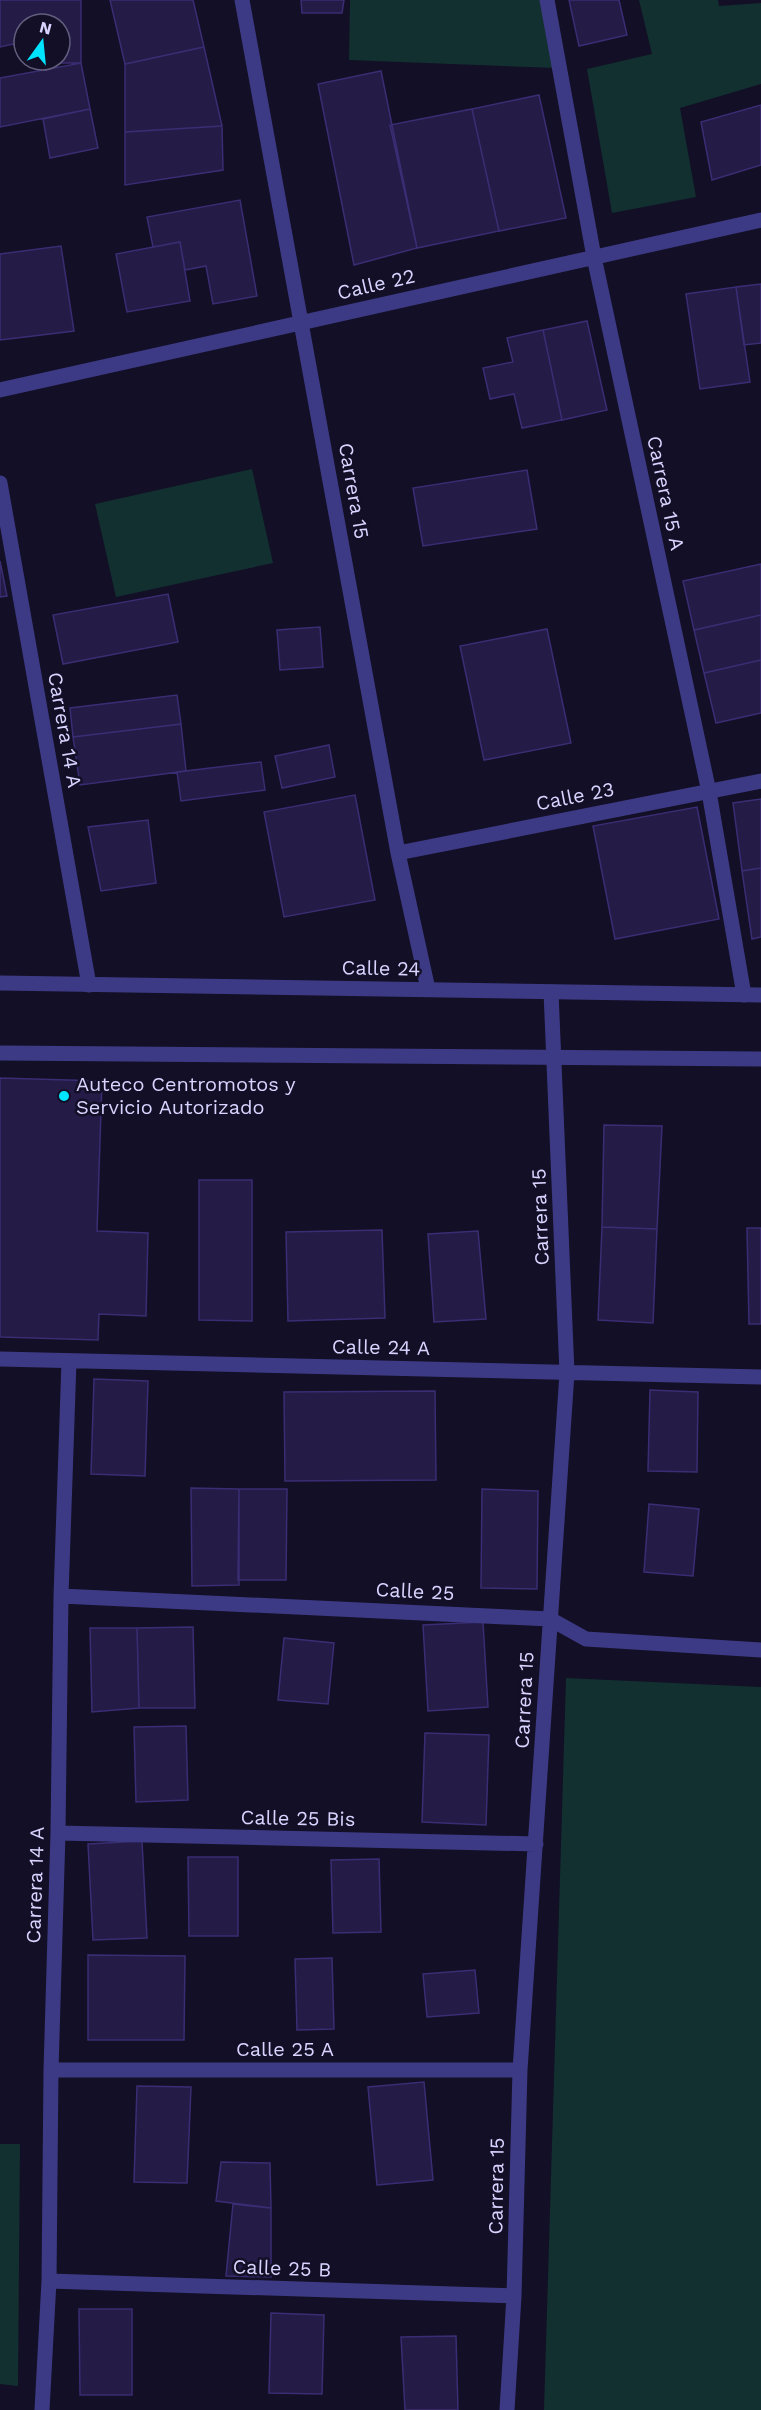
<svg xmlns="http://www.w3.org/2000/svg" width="761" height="2410" viewBox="0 0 761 2410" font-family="'Work Sans',sans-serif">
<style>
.green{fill:#12302f}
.building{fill:#241b47;stroke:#3b2d73;stroke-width:1.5}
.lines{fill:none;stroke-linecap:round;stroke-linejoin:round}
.minor{stroke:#3d3a85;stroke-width:15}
.tertiary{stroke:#3d3a85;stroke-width:15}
.poi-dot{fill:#00e5ff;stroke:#130f26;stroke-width:2}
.labels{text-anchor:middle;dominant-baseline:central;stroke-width:5;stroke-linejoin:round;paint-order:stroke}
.street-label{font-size:20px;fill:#d9d4ff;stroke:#130f26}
.poi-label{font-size:20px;fill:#d9d4ff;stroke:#130f26;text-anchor:start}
</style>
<rect width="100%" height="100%" fill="#130f26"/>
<path class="green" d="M 350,0 L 543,0 L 556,68 L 349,60 Z
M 639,0 L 718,0 L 719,6 L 761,3 L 761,84 L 680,108 L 696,197 L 612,213 L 587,69 L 652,54 Z
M 252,469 L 273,563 L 116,597 L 95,504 Z
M 566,1678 L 761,1687 L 761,2410 L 544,2410 Z
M 0,2144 L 20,2144 L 18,2386 L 0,2384 Z"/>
<path class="building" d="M 0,0 L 81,0 L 81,63 L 35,63 L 31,60 L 60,60 L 60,24 L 24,24 L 24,54 L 13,44 L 0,47 Z
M 110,0 L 193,0 L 204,47 L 125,64 Z
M 301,0 L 344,0 L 342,13 L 302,13 Z
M 569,0 L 619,0 L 627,35 L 579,46 Z
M 204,47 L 222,126 L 125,132 L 125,64 Z
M 81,63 L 90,109 L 0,127 L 0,78 Z
M 381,71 L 417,248 L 354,265 L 318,84 Z
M 539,95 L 566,218 L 499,231 L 472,109 Z
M 761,105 L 761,165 L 712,180 L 701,122 Z
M 90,109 L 98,148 L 50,158 L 43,119 Z
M 472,109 L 499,231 L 417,248 L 390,125 Z
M 222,126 L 223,170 L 125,185 L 125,132 Z
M 240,200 L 257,296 L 213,304 L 206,266 L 185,270 L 180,242 L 153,247 L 147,217 Z
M 180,242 L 190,301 L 127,312 L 116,254 Z
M 61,246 L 74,331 L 0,340 L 0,254 Z
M 761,284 L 761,343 L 744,345 L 736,287 Z
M 736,287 L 750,382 L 700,389 L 686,294 Z
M 587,321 L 607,410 L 562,420 L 543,330 Z
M 543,330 L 562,420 L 522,428 L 514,394 L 490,399 L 483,368 L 513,362 L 507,338 Z
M 527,470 L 537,529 L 423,546 L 413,488 Z
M 0,561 L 7,596 L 0,597 Z
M 761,564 L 761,615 L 694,630 L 683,581 Z
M 168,594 L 178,642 L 63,664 L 53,615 Z
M 761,615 L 761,660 L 704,673 L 694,630 Z
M 320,627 L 323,667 L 280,670 L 277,630 Z
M 547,629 L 571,743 L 484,760 L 460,646 Z
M 761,660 L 761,713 L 716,723 L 704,673 Z
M 177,695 L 181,724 L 73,737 L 70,708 Z
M 181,724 L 186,771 L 80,785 L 73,737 Z
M 329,745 L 335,777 L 282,788 L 275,756 Z
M 261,762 L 265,790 L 181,801 L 177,772 Z
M 355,795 L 375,900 L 284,917 L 264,812 Z
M 761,799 L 761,868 L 742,871 L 733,803 Z
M 697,807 L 719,919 L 615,939 L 593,826 Z
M 148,820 L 156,883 L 101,891 L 88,827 Z
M 761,868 L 761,937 L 752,939 L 742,871 Z
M 0,1078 L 102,1081 L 97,1231 L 148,1233 L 146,1316 L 99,1314 L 98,1340 L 0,1337 Z
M 604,1125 L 662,1126 L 657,1229 L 602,1227 Z
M 199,1180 L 252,1180 L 252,1321 L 199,1320 Z
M 602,1227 L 657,1229 L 653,1323 L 598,1320 Z
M 747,1228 L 761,1228 L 761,1324 L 749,1324 Z
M 382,1230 L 385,1318 L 288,1321 L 286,1232 Z
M 478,1231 L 486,1319 L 434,1322 L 428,1234 Z
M 94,1379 L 148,1381 L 145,1476 L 91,1474 Z
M 650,1390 L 698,1392 L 697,1472 L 648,1471 Z
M 435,1391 L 436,1480 L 285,1481 L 284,1392 Z
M 191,1488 L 239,1489 L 239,1585 L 192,1586 Z
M 239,1489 L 287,1489 L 286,1580 L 238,1580 Z
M 482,1489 L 538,1491 L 537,1589 L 481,1588 Z
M 649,1504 L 699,1509 L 693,1576 L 644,1572 Z
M 483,1622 L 488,1707 L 428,1711 L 423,1625 Z
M 193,1627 L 195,1708 L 139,1708 L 137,1628 Z
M 90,1628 L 137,1628 L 139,1708 L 92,1712 Z
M 284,1638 L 334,1643 L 328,1704 L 278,1700 Z
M 186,1726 L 188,1800 L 136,1802 L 134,1727 Z
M 425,1733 L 489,1735 L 486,1825 L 422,1822 Z
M 142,1841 L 147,1938 L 93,1940 L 88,1844 Z
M 188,1857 L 238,1857 L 238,1936 L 189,1936 Z
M 379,1859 L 381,1932 L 333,1933 L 331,1860 Z
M 88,1955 L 185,1956 L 184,2040 L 88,2040 Z
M 332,1958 L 334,2029 L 297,2030 L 295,1959 Z
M 475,1970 L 479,2013 L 427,2017 L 423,1974 Z
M 424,2082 L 433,2180 L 377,2185 L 368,2087 Z
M 137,2086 L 191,2087 L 187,2183 L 134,2182 Z
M 221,2162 L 270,2163 L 271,2208 L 216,2201 Z
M 233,2204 L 271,2208 L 271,2277 L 226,2276 Z
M 79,2309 L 132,2309 L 132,2395 L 80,2395 Z
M 271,2313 L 324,2315 L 322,2394 L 269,2393 Z
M 456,2336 L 458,2410 L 405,2410 L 401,2337 Z"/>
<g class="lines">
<path class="minor" d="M 242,0 L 398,853 L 428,989
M 547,0 L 594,257 L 709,792 L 744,995
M 0,390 L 761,220
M 0,483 L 89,985
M 398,853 L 761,781
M 0,1359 L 761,1377
M 61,1596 L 550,1619 L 586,1639 L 761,1650
M 58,1833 L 536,1844
M 51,2070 L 520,2070
M 49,2281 L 514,2296
M 42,2410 L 49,2281 L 51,2070 L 58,1833 L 61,1596 L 69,1361
M 507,2410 L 514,2296 L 520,2070 L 567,1373 L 551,992"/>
<path class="tertiary" d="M 0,983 L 761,995
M 0,1053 L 761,1059"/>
</g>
<circle class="poi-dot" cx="64" cy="1096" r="6"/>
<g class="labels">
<g class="street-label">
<text transform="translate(376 284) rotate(-13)">Calle 22</text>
<text transform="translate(354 491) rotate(80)">Carrera 15</text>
<text transform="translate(666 493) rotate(78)">Carrera 15 A</text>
<text transform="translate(65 730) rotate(80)">Carrera 14 A</text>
<text transform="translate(575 796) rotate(-11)">Calle 23</text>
<text transform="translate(381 968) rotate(1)">Calle 24</text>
<text transform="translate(540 1217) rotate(-92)">Carrera 15</text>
<text transform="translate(381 1347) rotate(1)">Calle 24 A</text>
<text transform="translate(415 1591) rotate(3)">Calle 25</text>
<text transform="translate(524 1700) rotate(-87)">Carrera 15</text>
<text transform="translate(298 1818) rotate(1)">Calle 25 Bis</text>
<text transform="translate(35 1885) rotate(-88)">Carrera 14 A</text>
<text x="285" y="2049">Calle 25 A</text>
<text transform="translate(496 2186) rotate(-89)">Carrera 15</text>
<text transform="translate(282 2268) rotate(2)">Calle 25 B</text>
</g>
<g class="poi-label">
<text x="76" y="1084">Auteco Centromotos y<tspan x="76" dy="23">Servicio Autorizado</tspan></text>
</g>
</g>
<g transform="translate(42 42) rotate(15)"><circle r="28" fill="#130f26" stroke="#625e7d" stroke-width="1.5"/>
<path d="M0-4.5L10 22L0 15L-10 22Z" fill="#00e5ff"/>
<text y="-9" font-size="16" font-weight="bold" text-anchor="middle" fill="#d9d4ff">N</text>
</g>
</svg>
